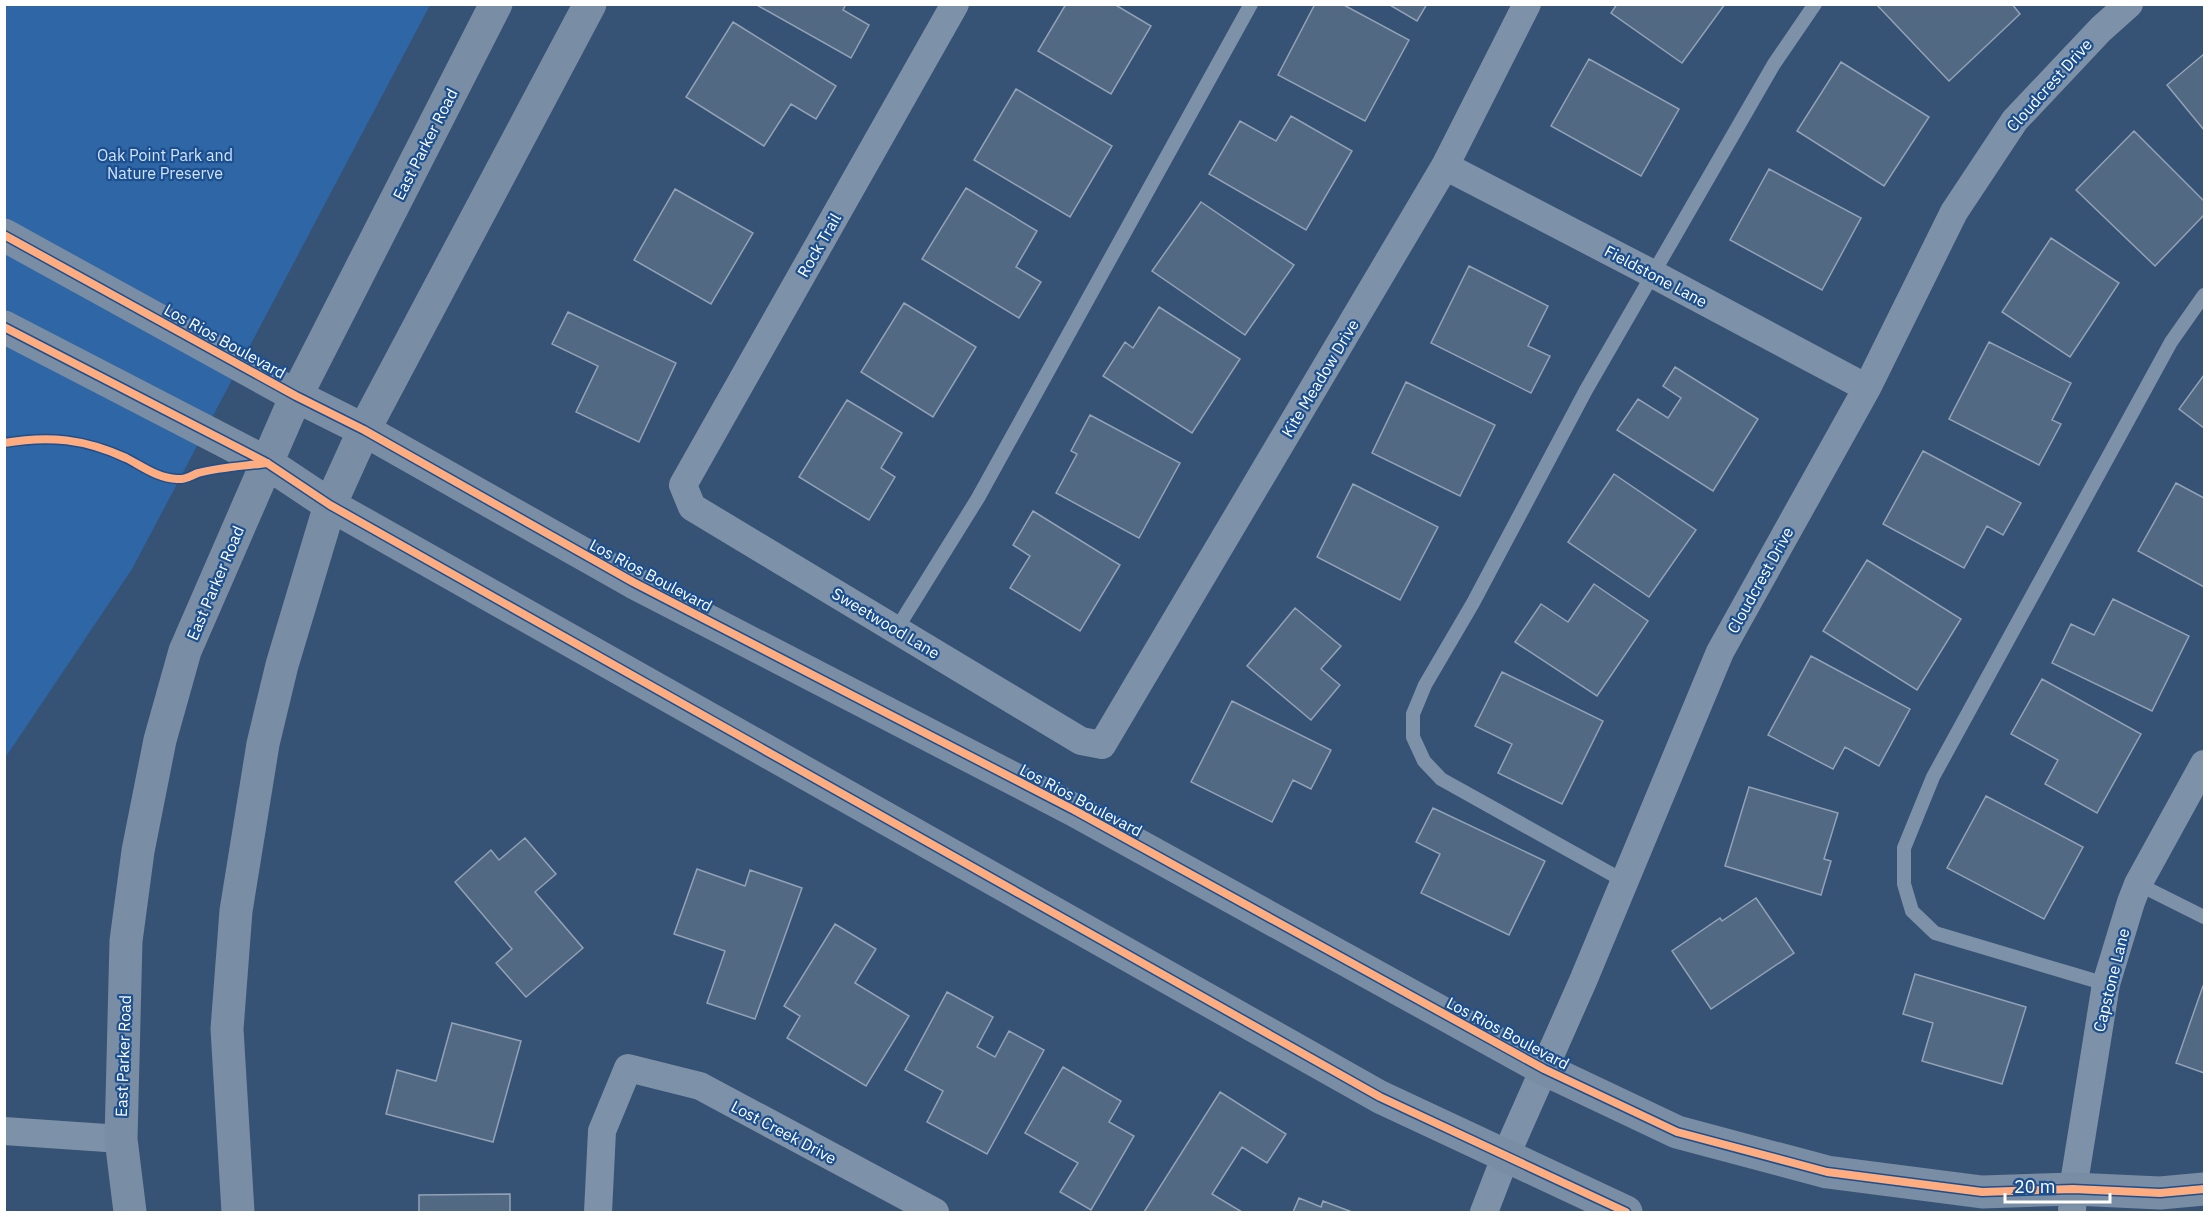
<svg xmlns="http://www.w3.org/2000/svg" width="2209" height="1217" viewBox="0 0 2209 1217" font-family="'IBM Plex Sans',sans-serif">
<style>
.green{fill:#2f66a5}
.building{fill:#526984;stroke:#92a2b6;stroke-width:1.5}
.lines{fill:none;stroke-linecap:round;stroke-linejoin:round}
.lane{stroke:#7d92a8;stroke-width:14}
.street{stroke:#7d92a8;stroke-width:28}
.secondary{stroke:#798da4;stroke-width:33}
.cycleway-casing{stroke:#1b4f8f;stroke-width:11}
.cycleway{stroke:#ffac80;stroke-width:8}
.labels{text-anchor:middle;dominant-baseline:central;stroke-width:4.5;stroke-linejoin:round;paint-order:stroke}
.street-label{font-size:16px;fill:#fff;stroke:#1b4f8f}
.park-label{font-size:16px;fill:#cfe3fa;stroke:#1b4f8f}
</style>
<rect width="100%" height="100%" fill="#365274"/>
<path class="green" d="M 5,5 L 430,5 L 132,569 L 5,758 Z"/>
<path class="building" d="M 755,4 L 846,4 L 843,10 L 869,25 L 851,58 Z
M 1066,4 L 1114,4 L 1151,26 L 1111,94 L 1038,51 Z
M 1315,4 L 1342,4 L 1409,40 L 1365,121 L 1278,75 Z
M 1388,4 L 1427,4 L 1417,21 Z
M 1617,4 L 1725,4 L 1682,63 L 1611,13 Z
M 1876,4 L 2012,4 L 2020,14 L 1949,81 Z
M 733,22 L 836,86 L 816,119 L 791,104 L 764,146 L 686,97 Z
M 2204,54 L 2204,130 L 2167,85 Z
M 1589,59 L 1679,109 L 1641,176 L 1551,126 Z
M 1841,62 L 1929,117 L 1884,186 L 1797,131 Z
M 1016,89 L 1112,146 L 1070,217 L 974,160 Z
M 1291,116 L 1352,151 L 1306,230 L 1209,174 L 1240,121 L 1276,141 Z
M 2134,131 L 2204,201 L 2204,215 L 2155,266 L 2076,190 Z
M 1769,169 L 1861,218 L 1822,290 L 1730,240 Z
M 966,188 L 1037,231 L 1016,267 L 1041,282 L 1019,318 L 922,259 Z
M 675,189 L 753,233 L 711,304 L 634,260 Z
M 1201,202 L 1294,265 L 1245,335 L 1152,271 Z
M 2051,238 L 2119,283 L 2070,357 L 2002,312 Z
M 1469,266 L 1548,306 L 1528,346 L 1550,356 L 1531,393 L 1431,343 Z
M 904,303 L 976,347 L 933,417 L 861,372 Z
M 1159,307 L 1240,359 L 1192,433 L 1103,376 L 1125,342 L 1133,348 Z
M 568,312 L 676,363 L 639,442 L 576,412 L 598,366 L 552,344 Z
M 1989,342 L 2071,383 L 2052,420 L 2061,424 L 2039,465 L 1949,419 Z
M 1675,367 L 1758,419 L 1713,491 L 1617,430 L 1638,399 L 1668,418 L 1681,398 L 1663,386 Z
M 2204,375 L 2204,428 L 2179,409 Z
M 1406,382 L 1495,425 L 1460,496 L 1372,453 Z
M 847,400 L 902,433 L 881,468 L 895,477 L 869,520 L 799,477 Z
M 1090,415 L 1180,463 L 1139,538 L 1056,493 L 1077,454 L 1071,451 Z
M 1923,451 L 2021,503 L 2003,535 L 1987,526 L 1964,568 L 1883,524 Z
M 1614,474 L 1696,530 L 1649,597 L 1568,542 Z
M 2176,483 L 2204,498 L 2204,587 L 2138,551 Z
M 1353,484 L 1438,527 L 1400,600 L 1317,557 Z
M 1033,511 L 1120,565 L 1080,631 L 1010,588 L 1030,556 L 1013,545 Z
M 1867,560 L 1961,619 L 1917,690 L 1823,631 Z
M 1594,584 L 1648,621 L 1597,696 L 1515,642 L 1541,604 L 1568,622 Z
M 2113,599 L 2189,636 L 2152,711 L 2052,663 L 2071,624 L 2094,635 Z
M 1295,608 L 1341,646 L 1321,669 L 1340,685 L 1311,720 L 1247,666 Z
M 1811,656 L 1910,709 L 1879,766 L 1845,747 L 1833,769 L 1768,735 Z
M 1502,672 L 1603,721 L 1562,804 L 1498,773 L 1512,744 L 1475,726 Z
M 2042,679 L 2141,734 L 2097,813 L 2045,784 L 2058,760 L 2011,734 Z
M 1232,701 L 1331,750 L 1311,789 L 1293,780 L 1272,822 L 1191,782 Z
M 1749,787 L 1838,813 L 1824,859 L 1831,861 L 1821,895 L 1725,866 Z
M 1986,796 L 2083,847 L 2044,919 L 1947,868 Z
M 1433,808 L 1545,861 L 1509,935 L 1421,893 L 1440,854 L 1416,842 Z
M 525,838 L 556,874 L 535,892 L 583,948 L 526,997 L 496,963 L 512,949 L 455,882 L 491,850 L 499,860 Z
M 697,869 L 745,886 L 750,870 L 802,888 L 755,1019 L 707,1003 L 725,951 L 674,934 Z
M 1756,898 L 1794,953 L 1711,1009 L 1672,951 L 1720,918 L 1722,921 Z
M 835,924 L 876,949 L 855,983 L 909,1016 L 866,1086 L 787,1038 L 800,1016 L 784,1006 Z
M 1915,974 L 2026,1007 L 2002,1084 L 1922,1061 L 1933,1023 L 1903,1014 Z
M 2203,986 L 2204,986 L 2204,1073 L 2176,1063 Z
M 947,992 L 993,1017 L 977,1047 L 995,1057 L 1009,1031 L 1044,1050 L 987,1154 L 927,1122 L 943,1091 L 905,1070 Z
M 452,1023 L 521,1041 L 493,1142 L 386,1114 L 397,1070 L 436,1081 Z
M 1063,1067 L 1121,1101 L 1109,1122 L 1134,1136 L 1091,1210 L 1060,1192 L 1078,1163 L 1025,1133 Z
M 1220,1092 L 1286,1134 L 1267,1163 L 1242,1147 L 1212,1194 L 1242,1212 L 1144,1212 Z
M 510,1194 L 510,1212 L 419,1212 L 419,1195 Z
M 1299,1198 L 1321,1207 L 1323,1201 L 1352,1212 L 1293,1212 Z"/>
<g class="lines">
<path class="lane" d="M 896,630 L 978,498 L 1251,4
M 1624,881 L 1441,779 L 1424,761 L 1413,737 L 1413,714 L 1425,685 L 1473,603 L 1586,390 L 1774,64 L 1815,4
M 2138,884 L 2204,917
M 2106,984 L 1935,933 L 1912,911 L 1904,884 L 1904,848 L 1933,777 L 2171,342 L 2204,295"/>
<path class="street" d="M 955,4 L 683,485 L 692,507 L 1081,741 L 1102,745 L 1445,166 L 1527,4
M 1445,166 L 1653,274 L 1867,388
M 4,1131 L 121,1139
M 598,1212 L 602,1131 L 628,1068 L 700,1086 L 935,1212
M 1484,1212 L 1506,1155 L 1583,981 L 1720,652 L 1867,388 L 1954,212 L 2015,120 L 2101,29 L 2129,4
M 2072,1212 L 2073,1189 L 2106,984 L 2131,902 L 2138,884 L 2204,764"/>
<path class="secondary" d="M 4,235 L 296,396 L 364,430 L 633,582 L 1074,810 L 1544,1069 L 1677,1132 L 1827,1172 L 1982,1192 L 2073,1189 L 2160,1193 L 2204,1189
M 4,327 L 267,463 L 330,505 L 1380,1097 L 1626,1212
M 130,1212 L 121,1139 L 126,941 L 138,851 L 160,740 L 185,651 L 296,396 L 496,4
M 238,1212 L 227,1029 L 236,911 L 263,744 L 282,665 L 330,505 L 364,430 L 590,4"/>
<defs>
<path id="cycleway" d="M 4,235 L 296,396 L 364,430 L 633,582 L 1074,810 L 1544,1069 L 1677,1132 L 1827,1172 L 1982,1192 L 2073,1189 L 2160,1193 L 2204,1189
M 4,327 L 267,463 L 330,505 L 1380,1097 L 1626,1212
M 4,443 C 49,435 85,439 126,458 C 142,466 157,478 177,479 C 185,480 190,476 198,473 C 220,467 245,466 267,463"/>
</defs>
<use href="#cycleway" class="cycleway-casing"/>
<use href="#cycleway" class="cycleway"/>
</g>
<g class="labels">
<g class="street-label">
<text transform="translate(2049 85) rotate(-48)">Cloudcrest Drive</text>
<text transform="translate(425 144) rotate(-63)">East Parker Road</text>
<text transform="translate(819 245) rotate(-60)">Rock Trail</text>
<text transform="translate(1656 276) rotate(28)">Fieldstone Lane</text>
<text transform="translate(225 341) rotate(29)">Los Rios Boulevard</text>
<text transform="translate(1320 378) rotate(-59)">Kite Meadow Drive</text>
<text transform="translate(651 575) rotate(28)">Los Rios Boulevard</text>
<text transform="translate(1760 580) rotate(-61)">Cloudcrest Drive</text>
<text transform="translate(215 583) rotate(-67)">East Parker Road</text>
<text transform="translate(886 623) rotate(31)">Sweetwood Lane</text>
<text transform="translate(1081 800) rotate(28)">Los Rios Boulevard</text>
<text transform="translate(2111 980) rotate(-76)">Capstone Lane</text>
<text transform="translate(1508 1033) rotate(28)">Los Rios Boulevard</text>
<text transform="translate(123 1056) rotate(-88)">East Parker Road</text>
<text transform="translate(784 1132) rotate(28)">Lost Creek Drive</text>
</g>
<g class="park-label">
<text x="165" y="155">Oak Point Park and<tspan x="165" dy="18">Nature Preserve</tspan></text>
</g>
</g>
<rect width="2209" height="1217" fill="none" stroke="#ffffff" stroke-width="12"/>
<path d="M2005 1193v9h105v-9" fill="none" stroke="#ffffff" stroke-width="3"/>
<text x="2014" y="1193" font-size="18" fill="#ffffff" stroke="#1b4f8f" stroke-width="4.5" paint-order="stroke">20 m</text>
</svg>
